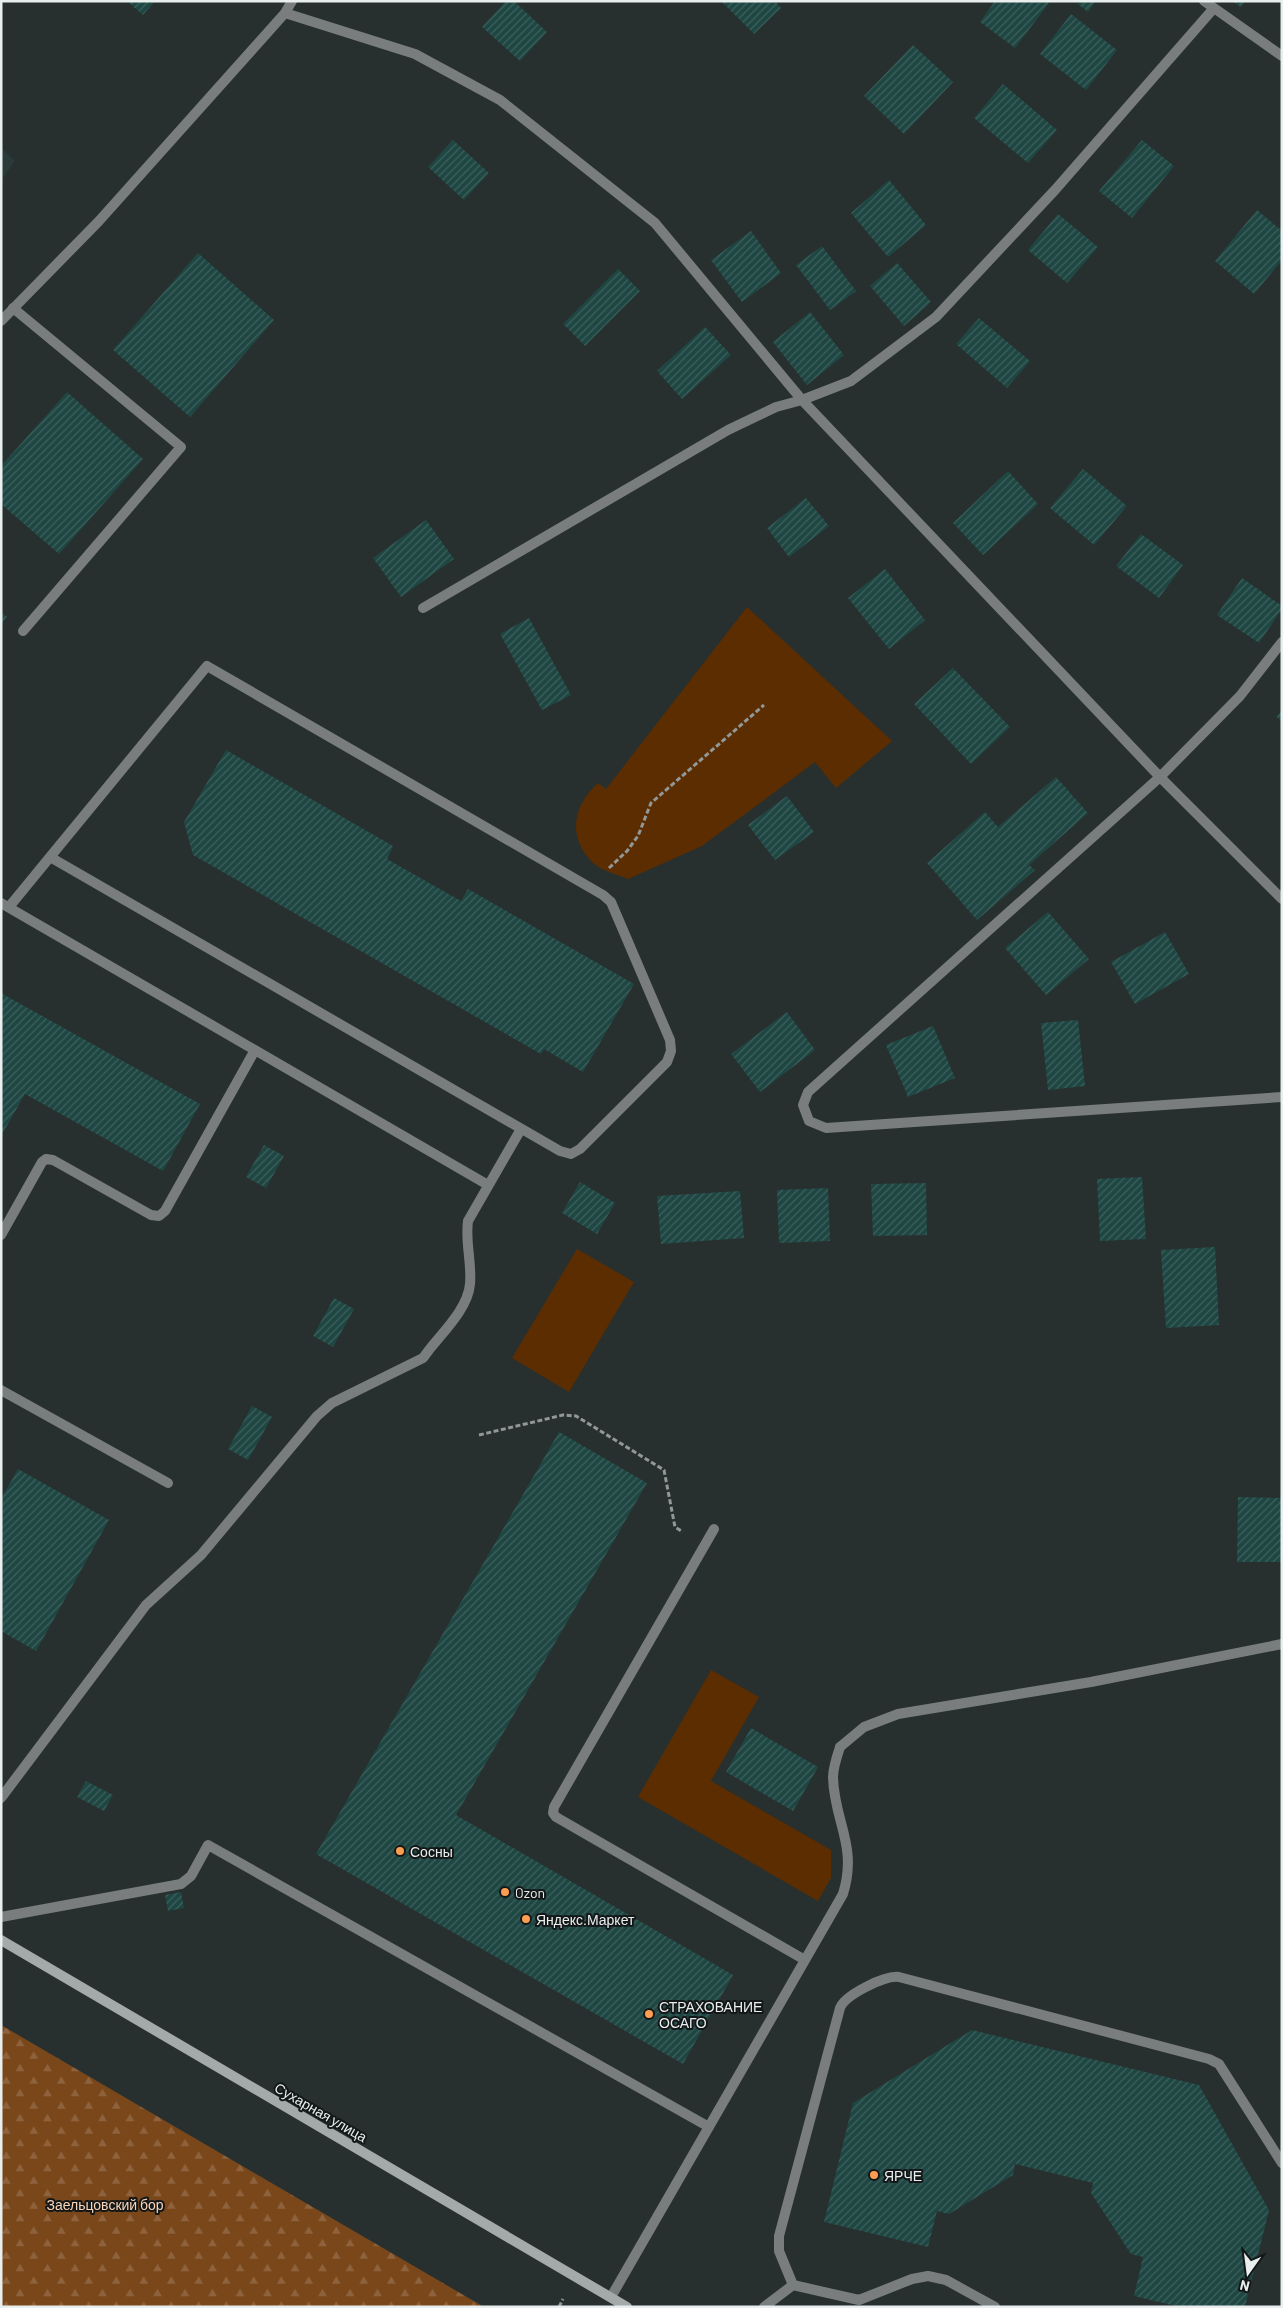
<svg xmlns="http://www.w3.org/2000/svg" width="1283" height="2308" viewBox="0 0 1283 2308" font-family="Barlow,sans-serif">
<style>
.built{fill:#293a38}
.green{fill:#5b2d00}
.forest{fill:url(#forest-firs)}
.building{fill:url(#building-hatch)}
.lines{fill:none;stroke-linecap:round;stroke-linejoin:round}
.path{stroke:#919897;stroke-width:3;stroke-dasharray:5 2.5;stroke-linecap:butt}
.lane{stroke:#797d7d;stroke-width:10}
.street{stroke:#797d7d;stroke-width:10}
.secondary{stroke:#a3aaa9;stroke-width:10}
.poi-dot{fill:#fb9e51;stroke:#131717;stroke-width:2}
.labels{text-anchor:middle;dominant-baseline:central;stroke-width:4;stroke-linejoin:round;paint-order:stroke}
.poi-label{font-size:14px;fill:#e9efee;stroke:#131717;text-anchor:start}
.street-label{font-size:14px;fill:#e9efee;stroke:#131717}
.park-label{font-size:14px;fill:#fbd4b8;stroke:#131717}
</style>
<defs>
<pattern id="forest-firs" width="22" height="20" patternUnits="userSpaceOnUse" patternTransform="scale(1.25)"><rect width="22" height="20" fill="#7a471a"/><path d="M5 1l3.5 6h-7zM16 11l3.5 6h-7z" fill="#8d623c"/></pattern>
<pattern id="building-hatch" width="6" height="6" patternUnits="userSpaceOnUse" patternTransform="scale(1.25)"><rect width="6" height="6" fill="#1e4642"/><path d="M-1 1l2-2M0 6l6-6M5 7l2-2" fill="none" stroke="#3f615e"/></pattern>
</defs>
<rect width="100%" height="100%" fill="#27302f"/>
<path class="built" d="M 1,148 L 15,161 L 1,180 Z"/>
<path class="green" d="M 747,607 L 892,741 L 836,788 L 815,762 L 702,846 L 628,879 C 616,874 601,871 592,862 C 567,837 573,805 598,783 L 606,789 Z
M 577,1249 L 634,1282 L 569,1392 L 512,1358 Z
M 711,1670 L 759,1697 L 711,1781 L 831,1850 L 831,1878 L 818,1901 L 638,1797 Z"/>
<path class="forest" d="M 1,2025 L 484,2307 L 1,2307 Z"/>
<path class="building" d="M 127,1 L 155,1 L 143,15 Z
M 506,1 L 514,1 L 547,32 L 520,61 L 482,27 Z
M 721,1 L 775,1 L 781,8 L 754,34 Z
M 995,1 L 1046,1 L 1049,3 L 1015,48 L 980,22 Z
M 1081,1 L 1096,1 L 1088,12 L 1078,4 Z
M 1232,1 L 1245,1 L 1241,7 Z
M 1071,14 L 1117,50 L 1086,90 L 1040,54 Z
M 913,45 L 953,82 L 904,134 L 864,96 Z
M 1003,84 L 1057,130 L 1028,163 L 974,118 Z
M 453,140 L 489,173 L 464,200 L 428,167 Z
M 1142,140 L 1174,166 L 1132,218 L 1099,191 Z
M 889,180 L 926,225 L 888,257 L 851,213 Z
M 1257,210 L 1282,231 L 1282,260 L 1254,294 L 1215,261 Z
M 1058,214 L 1098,247 L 1067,283 L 1028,250 Z
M 751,231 L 781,273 L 742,302 L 711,260 Z
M 822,246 L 856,291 L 830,310 L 796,265 Z
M 198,253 L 274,320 L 190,417 L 113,350 Z
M 897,263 L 931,302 L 904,326 L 870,286 Z
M 618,269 L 640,291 L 585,346 L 563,324 Z
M 810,312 L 844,355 L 807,385 L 773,342 Z
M 979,318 L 1030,361 L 1007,388 L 956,344 Z
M 705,327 L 731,355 L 682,399 L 657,371 Z
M 67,392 L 143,459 L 59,554 L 1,504 L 1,466 Z
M 1083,469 L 1127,506 L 1094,545 L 1050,508 Z
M 1008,471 L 1038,504 L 983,555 L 953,523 Z
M 806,498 L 829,526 L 789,557 L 767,528 Z
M 426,520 L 454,559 L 401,597 L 373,558 Z
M 1141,534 L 1183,565 L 1159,598 L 1116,566 Z
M 885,569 L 925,620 L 889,649 L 848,598 Z
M 1242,578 L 1282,606 L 1282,609 L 1259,643 L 1217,615 Z
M 1,612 L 7,617 L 1,624 Z
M 529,618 L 571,695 L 542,710 L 500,634 Z
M 953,668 L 1010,727 L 971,764 L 914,704 Z
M 1282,711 L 1282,722 L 1276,716 Z
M 226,750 L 393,846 L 387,859 L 461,901 L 468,889 L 634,984 L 583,1072 L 544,1049 L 541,1054 L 193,855 L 184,822 Z
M 1056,777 L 1088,813 L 1029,865 L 1035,870 L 977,920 L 927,863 L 985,812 L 998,827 Z
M 787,796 L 814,832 L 775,860 L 748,825 Z
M 1048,912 L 1089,959 L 1046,995 L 1005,948 Z
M 1165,932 L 1189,974 L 1135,1004 L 1111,962 Z
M 1,993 L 200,1104 L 163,1171 L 25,1094 L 1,1136 Z
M 787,1012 L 815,1050 L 760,1092 L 731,1054 Z
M 1078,1020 L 1085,1086 L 1048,1090 L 1041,1023 Z
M 933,1026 L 955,1078 L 908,1097 L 886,1045 Z
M 264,1145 L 284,1156 L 266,1188 L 246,1177 Z
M 1142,1177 L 1146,1239 L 1100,1241 L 1097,1179 Z
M 580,1182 L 615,1203 L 597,1234 L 562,1213 Z
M 926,1183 L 927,1235 L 873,1236 L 871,1184 Z
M 828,1188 L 830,1241 L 779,1243 L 777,1190 Z
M 740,1191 L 744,1238 L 661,1244 L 657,1196 Z
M 1215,1247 L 1219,1325 L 1166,1328 L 1161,1250 Z
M 334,1298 L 354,1309 L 333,1347 L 313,1336 Z
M 252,1406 L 272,1417 L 248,1460 L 228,1449 Z
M 559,1432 L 647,1483 L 456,1815 L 733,1975 L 683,2064 L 316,1854 Z
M 18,1469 L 109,1520 L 36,1651 L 1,1631 L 1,1499 Z
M 1238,1497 L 1282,1498 L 1282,1562 L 1237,1562 Z
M 751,1728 L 818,1767 L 793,1811 L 726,1772 Z
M 86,1781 L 113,1795 L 104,1811 L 77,1797 Z
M 181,1892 L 184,1908 L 168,1911 L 165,1895 Z
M 972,2030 L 1199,2085 L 1269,2210 L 1245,2307 L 1180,2307 L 1134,2296 L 1143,2257 L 1131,2254 L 1091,2193 L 1093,2183 L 1015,2164 L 1013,2175 L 949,2214 L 937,2211 L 928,2247 L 824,2222 L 853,2103 Z"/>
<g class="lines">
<path class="path" d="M 609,868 L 627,851 L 638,836 L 651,803 L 764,705
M 479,1435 L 563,1415 L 576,1416 L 664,1470 L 675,1527 L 683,1532
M 559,2307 L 563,2299"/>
<path class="lane" d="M 13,308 L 181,447 L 23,631
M 207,666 L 603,895 L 611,902 L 670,1040 L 671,1051 L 667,1062 L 580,1149 L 571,1154 L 560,1151 L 50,857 Z
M 1,903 L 488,1185
M 9,907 L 50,857
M 1,1235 L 42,1162 L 46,1159 L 53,1160 L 151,1215 L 159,1216 L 165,1211 L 255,1050
M 1,1390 L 168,1483
M 714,1529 L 554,1807 L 553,1813 L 556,1817 L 805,1960
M 1,1798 L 146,1605 L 201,1555 L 317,1416 L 332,1403 L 423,1358 L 429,1350 C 444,1331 468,1308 470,1284 C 472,1263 465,1242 468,1221 L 521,1129
M 1,1917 L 181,1884 L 191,1876 L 208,1845 L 709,2127
M 611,2297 L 843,1894 C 858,1845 834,1822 833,1777 C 833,1768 837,1756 840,1747
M 764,2307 L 793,2285
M 995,2307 L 946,2280 L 928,2276 L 912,2279 L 859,2300 L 793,2285 L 779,2251 L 779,2236 L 840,2008 C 845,1995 885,1975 899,1977 L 1209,2059 L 1219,2064 L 1282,2163"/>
<path class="street" d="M 1204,1 L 1282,56
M 285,13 L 415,54 L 500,100 L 655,223 L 802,400 L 1160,777 L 1282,899
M 1,321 L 99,221 L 285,13 L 292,1
M 423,608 L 728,430 L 776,407 L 802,400 L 851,381 L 936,317 L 1055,190 L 1214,8
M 1282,642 L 1240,696 L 1160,777 L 808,1092 L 803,1105 L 809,1121 L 826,1128 L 1282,1097
M 840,1747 L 864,1727 L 898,1714 L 1091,1682 L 1282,1644"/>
<path class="secondary" d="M 1,1940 L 627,2307"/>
</g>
<g class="poi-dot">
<circle cx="400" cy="1851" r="5"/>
<circle cx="505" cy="1892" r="5"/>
<circle cx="526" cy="1919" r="5"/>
<circle cx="649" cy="2014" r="5"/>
<circle cx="874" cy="2175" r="5"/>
</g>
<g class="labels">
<g class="poi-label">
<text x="410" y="1851">Сосны</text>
<text x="515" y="1892">Ozon</text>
<text x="536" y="1919">Яндекс.Маркет</text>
<text x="659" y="2006">СТРАХОВАНИЕ<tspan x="659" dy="16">ОСАГО</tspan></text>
<text x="884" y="2175">ЯРЧЕ</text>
</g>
<g class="street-label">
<text transform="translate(321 2112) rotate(30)">Сухарная улица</text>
</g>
<g class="park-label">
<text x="105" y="2204">Заельцовский бор</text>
</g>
</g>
<rect width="1283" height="2308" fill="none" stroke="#e9efee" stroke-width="5"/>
<g transform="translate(1248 2273) rotate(194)" stroke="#131717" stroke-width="4" paint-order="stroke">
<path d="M0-4L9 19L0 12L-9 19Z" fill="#e9efee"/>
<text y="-8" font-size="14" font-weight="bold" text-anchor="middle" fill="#e9efee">N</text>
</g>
</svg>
